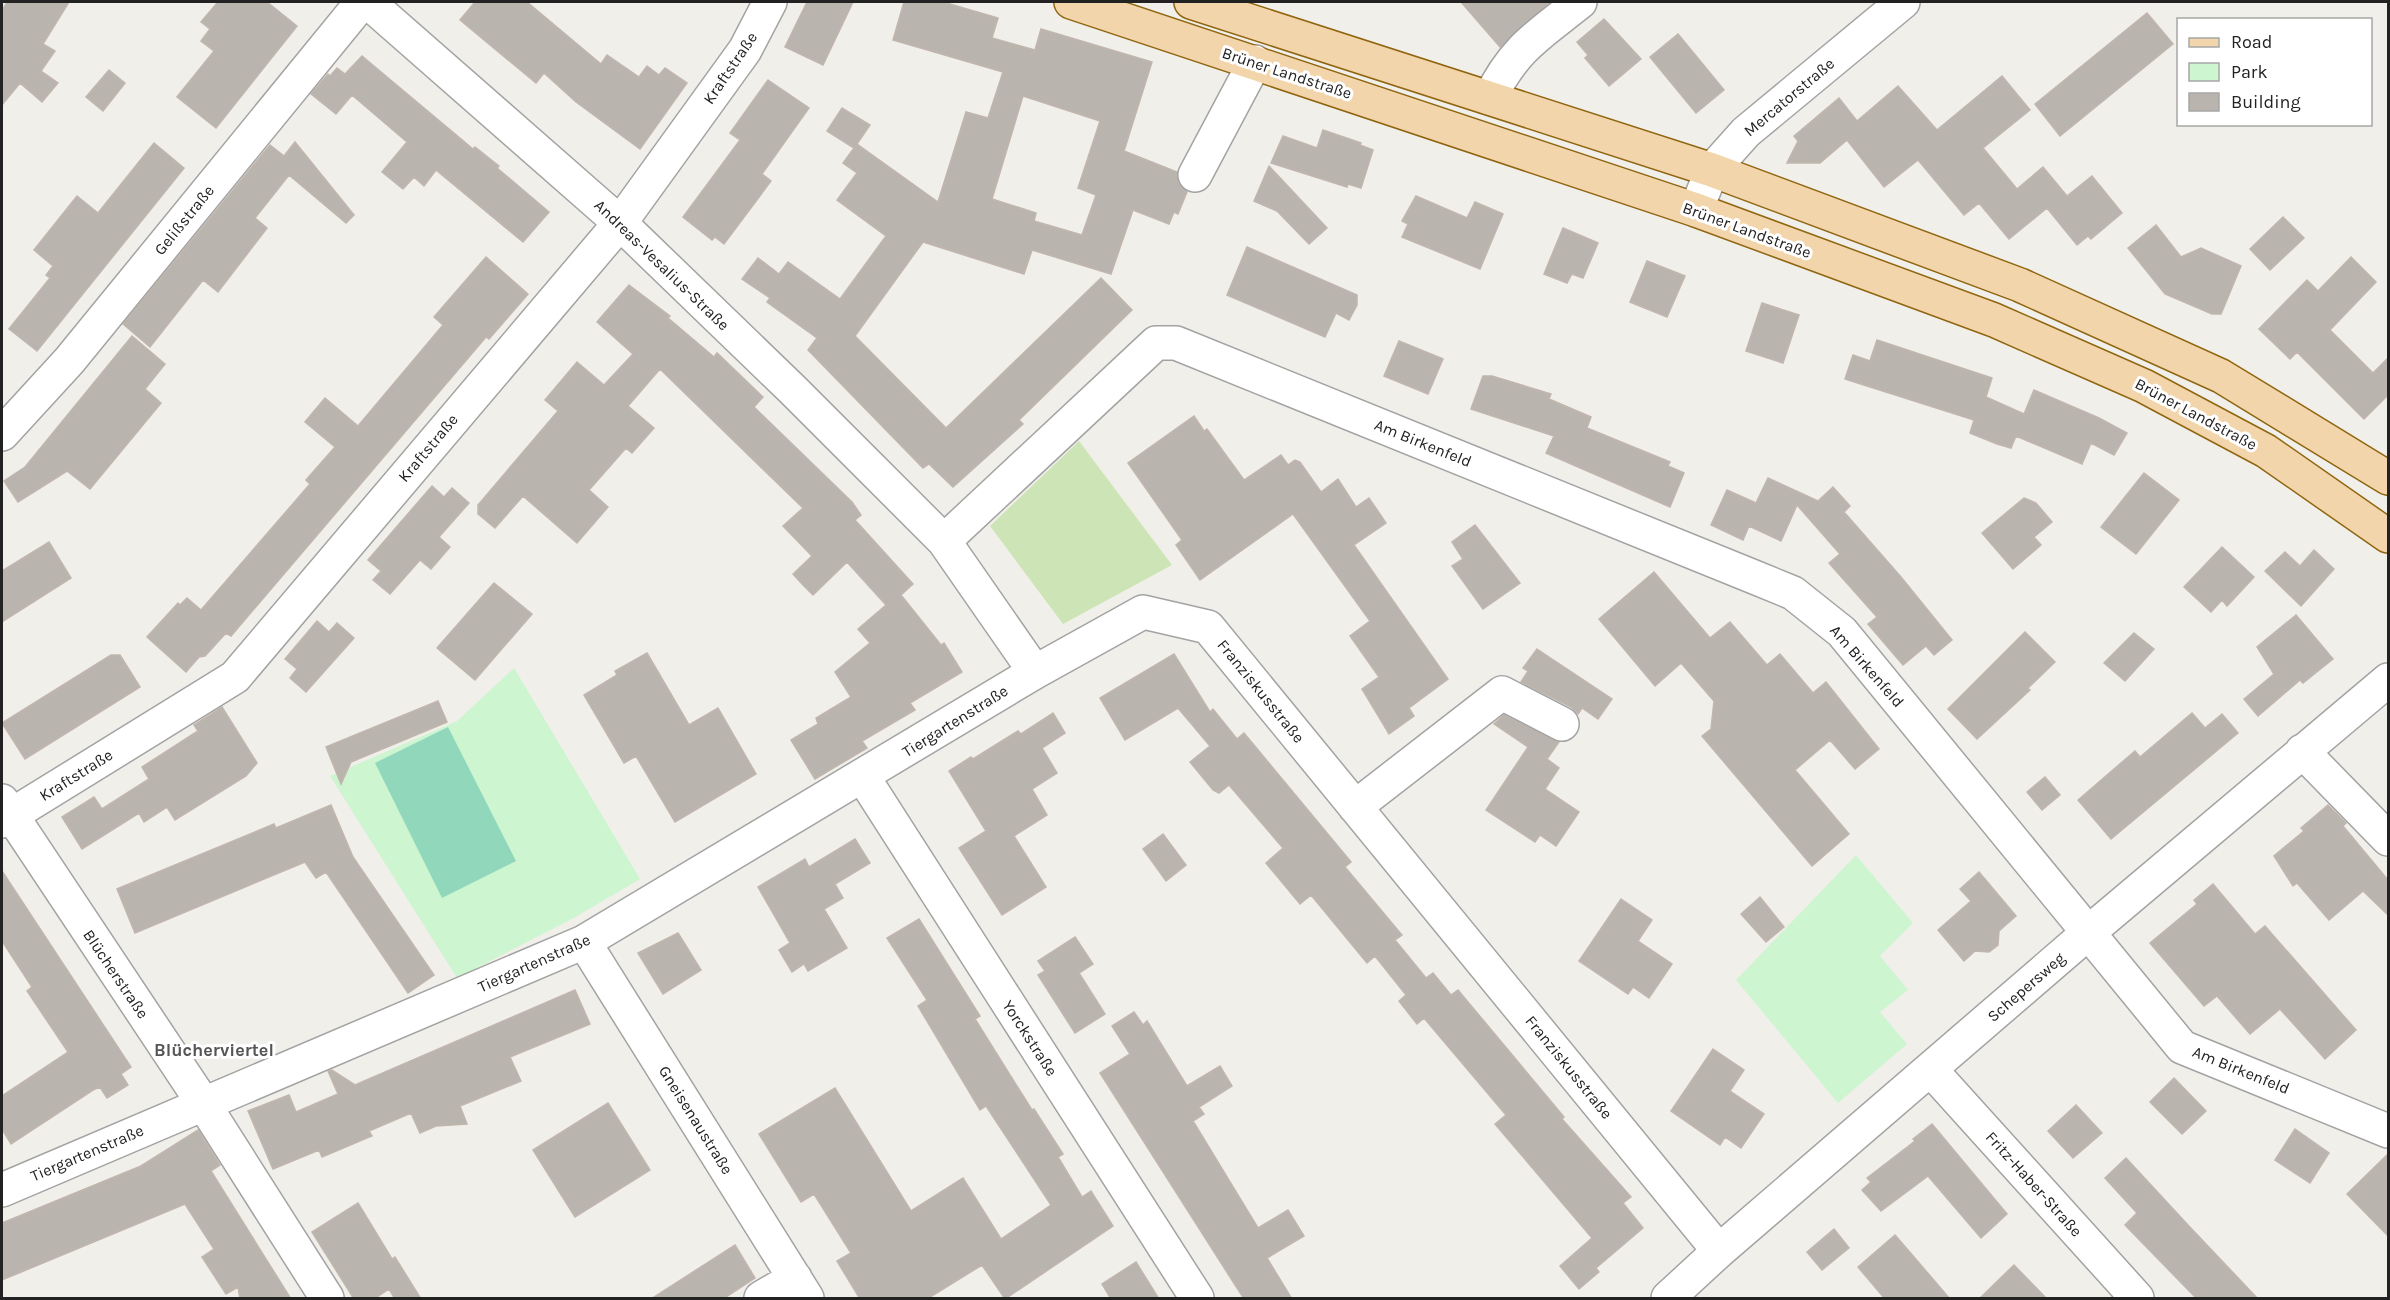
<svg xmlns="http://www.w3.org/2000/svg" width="2390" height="1300" viewBox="0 0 2390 1300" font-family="Karla,sans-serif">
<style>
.grass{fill:#cde5b6}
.park{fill:#cdf5d0}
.pitch{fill:#90d7bc}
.building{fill:#bab4af;stroke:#c1b6ad;stroke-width:1.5;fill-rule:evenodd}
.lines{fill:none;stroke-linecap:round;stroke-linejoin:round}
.minor-casing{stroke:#a3a3a3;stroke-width:36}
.major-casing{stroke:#906610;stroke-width:36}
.minor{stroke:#fff;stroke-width:33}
.major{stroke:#f3d5ac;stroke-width:33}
.labels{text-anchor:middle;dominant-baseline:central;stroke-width:6;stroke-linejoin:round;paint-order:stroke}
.street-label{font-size:16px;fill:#222;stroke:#fff}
.neighbourhood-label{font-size:18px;font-weight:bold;fill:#555;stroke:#fff}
</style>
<rect width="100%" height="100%" fill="#f1efea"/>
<path class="grass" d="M 1079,441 L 1172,565 L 1063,624 L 990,526 Z"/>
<path class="park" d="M 514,668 L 640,879 L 572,919 L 457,978 L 330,776 L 457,721 Z
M 1856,855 L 1913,923 L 1880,956 L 1908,990 L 1880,1012 L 1907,1044 L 1838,1103 L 1736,980 Z"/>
<path class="pitch" d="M 448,727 L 516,861 L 442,898 L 375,763 Z"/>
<path class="building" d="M 7,2 L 69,2 L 43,44 L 55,51 L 41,71 L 58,83 L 42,102 L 20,83 L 2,105 L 2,11 Z
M 218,2 L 267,2 L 297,26 L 216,128 L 177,97 L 214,51 L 201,41 L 210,29 L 201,22 Z
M 475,2 L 527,2 L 601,64 L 607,55 L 639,77 L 647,66 L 659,75 L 665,68 L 687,83 L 640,149 L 576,102 L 544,73 L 536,83 L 460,20 Z
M 807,2 L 853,2 L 823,65 L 785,47 Z
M 904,2 L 943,2 L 998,18 L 992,38 L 1035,50 L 1041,29 L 1152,62 L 1124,151 L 1177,172 L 1179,184 L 1187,192 L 1178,214 L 1174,212 L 1169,224 L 1133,210 L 1111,274 L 1032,250 L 1024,274 L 923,242 L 855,336 L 946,428 L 1101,278 L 1132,310 L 1019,420 L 1023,424 L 953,487 L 929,464 L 923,468 L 808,350 L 817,338 L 767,302 L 770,298 L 742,279 L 758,258 L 779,274 L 788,262 L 840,299 L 886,236 L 837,200 L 857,173 L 843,163 L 854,148 L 827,131 L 842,108 L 870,125 L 857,144 L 938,202 L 966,112 L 988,118 L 1003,72 L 893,40 ZM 1023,96 L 1100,121 L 1078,188 L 1096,195 L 1082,235 L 1034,221 L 1036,213 L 992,199 Z
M 1461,2 L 1550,2 L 1500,47 Z
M 2147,13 L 2173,44 L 2060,136 L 2035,104 Z
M 1604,19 L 1641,59 L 1609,86 L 1585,58 L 1588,55 L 1577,42 Z
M 1678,34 L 1724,90 L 1696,113 L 1650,57 Z
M 362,56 L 473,149 L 475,147 L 499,166 L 497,168 L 549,212 L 523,242 L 436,170 L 424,186 L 414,177 L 403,189 L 382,172 L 407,142 L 352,95 L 336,114 L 311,94 L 328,74 L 330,76 L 337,68 L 345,74 Z
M 109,70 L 125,83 L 103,111 L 86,97 Z
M 2002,76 L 2030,110 L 1983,148 L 2017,189 L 2043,167 L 2067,196 L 2092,176 L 2122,213 L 2091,239 L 2088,236 L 2077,245 L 2047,208 L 2009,239 L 1979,203 L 1964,215 L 1918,160 L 1884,187 L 1847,140 L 1820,163 L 1787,163 L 1798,141 L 1794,136 L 1839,98 L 1857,121 L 1898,86 L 1937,130 Z
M 768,80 L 809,108 L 762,174 L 771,181 L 724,244 L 715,237 L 712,240 L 683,217 L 740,140 L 730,133 Z
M 1323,130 L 1361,143 L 1360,145 L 1373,150 L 1361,188 L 1348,184 L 1347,187 L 1271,163 L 1283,136 L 1317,148 Z
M 295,142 L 354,215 L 346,223 L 289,175 L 255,218 L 267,228 L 218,292 L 203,280 L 150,347 L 123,324 L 270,145 L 284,156 Z
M 154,143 L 184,168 L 37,351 L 9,329 L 50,278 L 46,275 L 53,266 L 34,250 L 77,196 L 98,213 Z
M 1269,166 L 1327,228 L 1309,244 L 1277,211 L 1254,201 Z
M 1416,196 L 1467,218 L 1475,202 L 1503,214 L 1480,269 L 1402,237 L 1408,224 L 1402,221 Z
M 2283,217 L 2304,238 L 2270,270 L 2250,249 Z
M 2156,225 L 2181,257 L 2201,248 L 2241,266 L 2221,314 L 2212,314 L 2165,294 L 2128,248 Z
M 1563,228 L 1598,243 L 1583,278 L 1572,274 L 1567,283 L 1544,274 Z
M 1247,247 L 1357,295 L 1357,305 L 1349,320 L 1336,313 L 1325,337 L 1227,295 Z
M 486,257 L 528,294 L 489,339 L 486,337 L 231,636 L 226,633 L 205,656 L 199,657 L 186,672 L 147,637 L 178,603 L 180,605 L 187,598 L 201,610 L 310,484 L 306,480 L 335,447 L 305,422 L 325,398 L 358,426 L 443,325 L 434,317 Z
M 2351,257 L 2376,282 L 2330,330 L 2373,373 L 2388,358 L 2388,395 L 2364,419 L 2297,352 L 2290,359 L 2259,329 L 2307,280 L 2318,291 Z
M 1647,261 L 1685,276 L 1667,317 L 1630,302 Z
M 629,285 L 670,316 L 668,318 L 714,357 L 717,353 L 763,397 L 754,407 L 852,502 L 861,515 L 855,520 L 913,584 L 901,595 L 941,645 L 944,643 L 962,672 L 910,703 L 915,710 L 862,741 L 867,748 L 815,779 L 791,740 L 818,724 L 816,718 L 851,697 L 835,672 L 870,643 L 858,629 L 886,605 L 847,562 L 813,595 L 803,585 L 793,574 L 812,556 L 783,526 L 803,508 L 660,369 L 628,406 L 654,428 L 632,453 L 626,448 L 589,490 L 608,507 L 577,543 L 523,496 L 495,528 L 478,514 L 478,505 L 558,411 L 545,400 L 577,362 L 604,385 L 633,354 L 597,322 Z
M 1762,303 L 1799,315 L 1783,363 L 1746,351 Z
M 132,336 L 165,364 L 145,389 L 161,403 L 90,489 L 67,471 L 18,502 L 4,481 L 25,467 Z
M 1877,340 L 1992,378 L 1986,397 L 2024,414 L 2034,390 L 2099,418 L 2127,433 L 2114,455 L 2091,443 L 2082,464 L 2016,436 L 2011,448 L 1997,444 L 1970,433 L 1974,420 L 1845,379 L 1853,355 L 1870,361 Z
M 1399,341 L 1443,359 L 1428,394 L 1384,376 Z
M 1483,376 L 1492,376 L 1551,394 L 1549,399 L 1591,417 L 1587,428 L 1670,462 L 1668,466 L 1684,473 L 1670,507 L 1546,453 L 1554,436 L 1471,409 Z
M 1194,416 L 1204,431 L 1207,429 L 1244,480 L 1281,455 L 1288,465 L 1295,460 L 1300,462 L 1321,492 L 1338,479 L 1356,507 L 1369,498 L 1386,523 L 1354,545 L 1448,679 L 1409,708 L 1414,716 L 1389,734 L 1362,689 L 1379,677 L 1350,636 L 1370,621 L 1293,514 L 1200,580 L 1176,545 L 1182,540 L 1128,463 Z
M 2144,473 L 2179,500 L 2136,554 L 2101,527 Z
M 1768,478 L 1818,501 L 1833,487 L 1850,506 L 1844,512 L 1901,577 L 1952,640 L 1934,655 L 1926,646 L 1903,665 L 1868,624 L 1877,617 L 1829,563 L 1840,554 L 1797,505 L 1781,541 L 1749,526 L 1743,540 L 1711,525 L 1727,490 L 1756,503 Z
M 432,486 L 444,497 L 452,488 L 469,503 L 439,537 L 450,547 L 431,569 L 420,560 L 390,594 L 373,580 L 381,571 L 368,560 Z
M 2024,498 L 2036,503 L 2052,522 L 2034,537 L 2041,545 L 2013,569 L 1982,533 Z
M 1475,525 L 1520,583 L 1483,609 L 1452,566 L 1463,559 L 1452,542 Z
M 49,542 L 71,578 L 2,622 L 2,571 Z
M 2222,547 L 2254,577 L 2227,606 L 2222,600 L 2211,612 L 2184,587 Z
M 2314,550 L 2334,569 L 2301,606 L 2265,571 L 2285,552 L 2300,566 Z
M 1654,572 L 1710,638 L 1730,622 L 1767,665 L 1780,654 L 1813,693 L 1826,682 L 1879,749 L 1855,769 L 1830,740 L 1795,770 L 1849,834 L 1812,866 L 1702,736 L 1711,729 L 1714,701 L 1681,663 L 1655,686 L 1599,619 Z
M 494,583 L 532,614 L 475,680 L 437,648 Z
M 2296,615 L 2333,659 L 2303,683 L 2300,680 L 2258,716 L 2244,699 L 2274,674 L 2257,647 Z
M 317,621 L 329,632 L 337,623 L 354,638 L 306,692 L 290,678 L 297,669 L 285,659 Z
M 2025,632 L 2055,662 L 2028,688 L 2030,690 L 1977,739 L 1948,709 Z
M 2134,633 L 2154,649 L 2125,681 L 2104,663 Z
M 1537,649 L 1612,699 L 1598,719 L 1582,708 L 1578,714 L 1571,707 L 1521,682 L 1528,671 L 1523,668 Z
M 647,653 L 689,725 L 718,708 L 756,774 L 675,822 L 636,756 L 624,763 L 584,695 L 617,675 L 615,671 Z
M 1174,654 L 1210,712 L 1213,709 L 1237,739 L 1244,733 L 1351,862 L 1345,867 L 1402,935 L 1395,940 L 1426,978 L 1433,973 L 1451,995 L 1458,990 L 1564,1117 L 1562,1119 L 1631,1197 L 1623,1203 L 1643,1228 L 1596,1268 L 1599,1272 L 1579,1289 L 1560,1266 L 1592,1238 L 1495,1124 L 1506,1115 L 1424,1018 L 1417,1024 L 1399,1001 L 1406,995 L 1375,956 L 1367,963 L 1311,895 L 1300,904 L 1266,863 L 1283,848 L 1229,785 L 1219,793 L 1213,790 L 1190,762 L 1210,746 L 1178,708 L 1125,740 L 1100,698 Z
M 111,655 L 120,655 L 140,687 L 25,759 L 2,723 Z
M 438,701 L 447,722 L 351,762 L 341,784 L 326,747 Z
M 222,707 L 257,763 L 246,776 L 175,820 L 167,807 L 144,822 L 139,813 L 82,849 L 62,817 L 94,797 L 102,809 L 149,779 L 142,767 L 198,731 L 194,725 Z
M 1053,713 L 1065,733 L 1042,748 L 1057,773 L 1032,789 L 1047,815 L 1014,836 L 1046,887 L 1002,915 L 959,848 L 986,831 L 949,771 L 971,757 L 973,759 L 1018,731 L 1021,734 Z
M 2192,713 L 2205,728 L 2222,714 L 2238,733 L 2111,839 L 2078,800 L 2135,751 L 2140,757 Z
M 1504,715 L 1559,742 L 1547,759 L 1559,768 L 1545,789 L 1579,812 L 1556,846 L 1540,835 L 1535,842 L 1486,810 L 1528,747 L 1494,724 Z
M 2045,777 L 2060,795 L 2042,810 L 2027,792 Z
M 331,805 L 353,857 L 434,975 L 408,993 L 326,872 L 316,878 L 305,862 L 135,933 L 117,889 L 274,824 L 276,828 Z
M 2328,805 L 2346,823 L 2343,826 L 2388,880 L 2388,915 L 2363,891 L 2329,920 L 2297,883 L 2293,886 L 2274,856 L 2304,831 L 2301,828 Z
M 1163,834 L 1186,865 L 1166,881 L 1143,849 Z
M 855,839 L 870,863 L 835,884 L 843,898 L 824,909 L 847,948 L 808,971 L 804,964 L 792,972 L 779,950 L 790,943 L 758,887 L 805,859 L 809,867 Z
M 2,871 L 131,1067 L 121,1074 L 128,1085 L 107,1098 L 100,1087 L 93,1090 L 11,1144 L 2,1129 L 2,1096 L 68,1052 L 27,991 L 32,987 L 2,941 Z
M 1979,872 L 2016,916 L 1999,931 L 1998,945 L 1989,952 L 1975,951 L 1964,961 L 1938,930 L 1971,901 L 1960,889 Z
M 2213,884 L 2255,934 L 2265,926 L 2356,1030 L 2325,1059 L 2280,1009 L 2250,1034 L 2217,996 L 2204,1006 L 2150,943 L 2197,904 L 2194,900 Z
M 1760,897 L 1784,927 L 1766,942 L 1741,914 Z
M 1621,899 L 1652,920 L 1638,941 L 1672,964 L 1649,998 L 1633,987 L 1628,994 L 1579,961 Z
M 919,919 L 980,1016 L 975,1019 L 1032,1110 L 1034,1109 L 1063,1154 L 1058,1157 L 1082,1197 L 1091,1191 L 1113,1226 L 1005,1299 L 982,1265 L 927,1299 L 860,1299 L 837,1261 L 851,1253 L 814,1194 L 801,1202 L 759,1134 L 835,1088 L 911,1211 L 963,1178 L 1001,1239 L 1051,1205 L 986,1106 L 980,1110 L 918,1006 L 927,1000 L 887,938 Z
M 678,933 L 701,970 L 663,994 L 638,953 Z
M 1075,937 L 1093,964 L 1079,973 L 1105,1014 L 1075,1033 L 1038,975 L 1045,971 L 1038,961 Z
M 575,990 L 590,1024 L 510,1057 L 521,1081 L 460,1106 L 467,1124 L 436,1126 L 420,1133 L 411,1113 L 369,1131 L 372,1136 L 322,1157 L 319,1150 L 273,1169 L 248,1111 L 289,1095 L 296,1112 L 338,1094 L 328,1071 L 332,1070 L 355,1085 Z
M 1134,1012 L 1143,1025 L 1147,1021 L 1187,1086 L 1220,1066 L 1232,1086 L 1199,1107 L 1204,1114 L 1193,1121 L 1258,1228 L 1288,1210 L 1304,1236 L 1267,1258 L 1292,1299 L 1244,1299 L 1100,1073 L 1130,1054 L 1112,1026 Z
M 1713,1049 L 1744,1070 L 1730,1091 L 1764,1114 L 1741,1148 L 1725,1137 L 1720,1145 L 1671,1111 Z
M 2174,1078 L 2206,1111 L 2182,1134 L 2150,1102 Z
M 608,1103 L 650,1170 L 575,1217 L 533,1150 Z
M 2076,1105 L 2102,1133 L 2073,1158 L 2048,1131 Z
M 1932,1124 L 2007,1214 L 1981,1238 L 1928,1176 L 1881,1211 L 1862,1190 L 1871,1182 L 1867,1178 L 1915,1141 L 1913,1139 Z
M 2295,1129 L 2329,1153 L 2310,1183 L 2275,1160 Z
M 198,1130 L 220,1165 L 211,1171 L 291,1299 L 240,1299 L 238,1287 L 226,1294 L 202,1257 L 214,1249 L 185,1204 L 2,1280 L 2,1223 L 141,1166 Z
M 2388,1154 L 2388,1236 L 2347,1194 Z
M 2126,1158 L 2188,1225 L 2258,1299 L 2197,1299 L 2125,1225 L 2137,1213 L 2105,1178 Z
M 358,1203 L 392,1259 L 395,1257 L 421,1299 L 395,1299 L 389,1289 L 374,1299 L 354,1299 L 312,1232 Z
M 1834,1229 L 1849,1248 L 1822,1270 L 1807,1252 Z
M 1895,1235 L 1920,1264 L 1950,1299 L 1885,1299 L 1858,1267 Z
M 735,1245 L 755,1278 L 723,1299 L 651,1299 Z
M 1136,1262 L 1159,1299 L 1111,1299 L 1102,1284 Z
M 2014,1265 L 2047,1299 L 1979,1299 Z"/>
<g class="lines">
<defs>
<path id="minor" d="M 368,2 L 620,223 L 793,390 L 944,541 L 1035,672
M 1490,98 C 1514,48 1539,35 1580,2
M 1195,175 L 1255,62
M 1696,210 L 1712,170 L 1746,132 L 1903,2
M 2,434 L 69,361 L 362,2
M 944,541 L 1156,343 L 1176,343 L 1754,577 L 1793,593 L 1842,632 L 2182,1047 L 2388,1131
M 2302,751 L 2388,839
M 863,777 L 1197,1298
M 2,801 L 203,1103 L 327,1298
M 1355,807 L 1502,693 L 1562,724
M 2,821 L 235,677 L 620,223 L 745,50 L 770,2
M 584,942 L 807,1298
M 1930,1069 L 2137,1298
M 2,1190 L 584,942 L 1035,672 L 1143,612 L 1208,627 L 1719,1251
M 761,1298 L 795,1278
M 1668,1298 L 1719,1251 L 2089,932 L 2388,680"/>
<path id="major" d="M 1071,2 L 1696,210 L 1994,320 L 2144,386 L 2266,451 L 2388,536
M 1191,2 L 1712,170 L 2020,285 L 2221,376 L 2388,478"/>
</defs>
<use href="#minor" class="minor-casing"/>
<use href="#major" class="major-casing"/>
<use href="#minor" class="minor"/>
<use href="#major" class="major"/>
</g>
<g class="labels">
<g class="street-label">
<text transform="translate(730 68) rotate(-56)">Kraftstraße</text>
<text transform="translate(1287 73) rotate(18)">Brüner Landstraße</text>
<text transform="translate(1789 97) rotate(-40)">Mercatorstraße</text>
<text transform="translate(184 220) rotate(-51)">Gelißstraße</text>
<text transform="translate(1747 230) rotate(20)">Brüner Landstraße</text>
<text transform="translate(662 265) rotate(44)">Andreas-Vesalius-Straße</text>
<text transform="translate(2196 414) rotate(28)">Brüner Landstraße</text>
<text transform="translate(1423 443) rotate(22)">Am Birkenfeld</text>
<text transform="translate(428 448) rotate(-50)">Kraftstraße</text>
<text transform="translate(1867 666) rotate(49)">Am Birkenfeld</text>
<text transform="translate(1261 691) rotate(51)">Franziskusstraße</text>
<text transform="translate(955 721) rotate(-32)">Tiergartenstraße</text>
<text transform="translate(76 775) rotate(-32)">Kraftstraße</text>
<text transform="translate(534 963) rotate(-24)">Tiergartenstraße</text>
<text transform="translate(116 974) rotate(56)">Blücherstraße</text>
<text transform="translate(2026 987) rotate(-41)">Schepersweg</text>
<text transform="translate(1030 1038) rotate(57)">Yorckstraße</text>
<text transform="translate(1569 1067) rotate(51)">Franziskusstraße</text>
<text transform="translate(2241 1070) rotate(22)">Am Birkenfeld</text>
<text transform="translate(696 1120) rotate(58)">Gneisenaustraße</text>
<text transform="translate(87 1153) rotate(-23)">Tiergartenstraße</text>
<text transform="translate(2034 1184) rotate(48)">Fritz-Haber-Straße</text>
</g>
<g class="neighbourhood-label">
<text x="214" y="1050">Blücherviertel</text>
</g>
</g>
<rect width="2390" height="1300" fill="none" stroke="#222222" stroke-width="6"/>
<rect x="2177" y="18" width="195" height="108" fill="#ffffff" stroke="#a7a7a7" stroke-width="1.5"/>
<rect x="2189" y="38" width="30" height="9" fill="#f3d5ac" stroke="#a7a7a7" stroke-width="1.5"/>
<text x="2231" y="48" font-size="18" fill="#222222">Road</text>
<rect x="2189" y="63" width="30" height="18" fill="#cdf5d0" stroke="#a7a7a7" stroke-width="1.5"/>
<text x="2231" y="78" font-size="18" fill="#222222">Park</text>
<rect x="2189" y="93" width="30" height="18" fill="#bab4af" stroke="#a7a7a7" stroke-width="1.5"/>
<text x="2231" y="108" font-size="18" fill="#222222">Building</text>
</svg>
